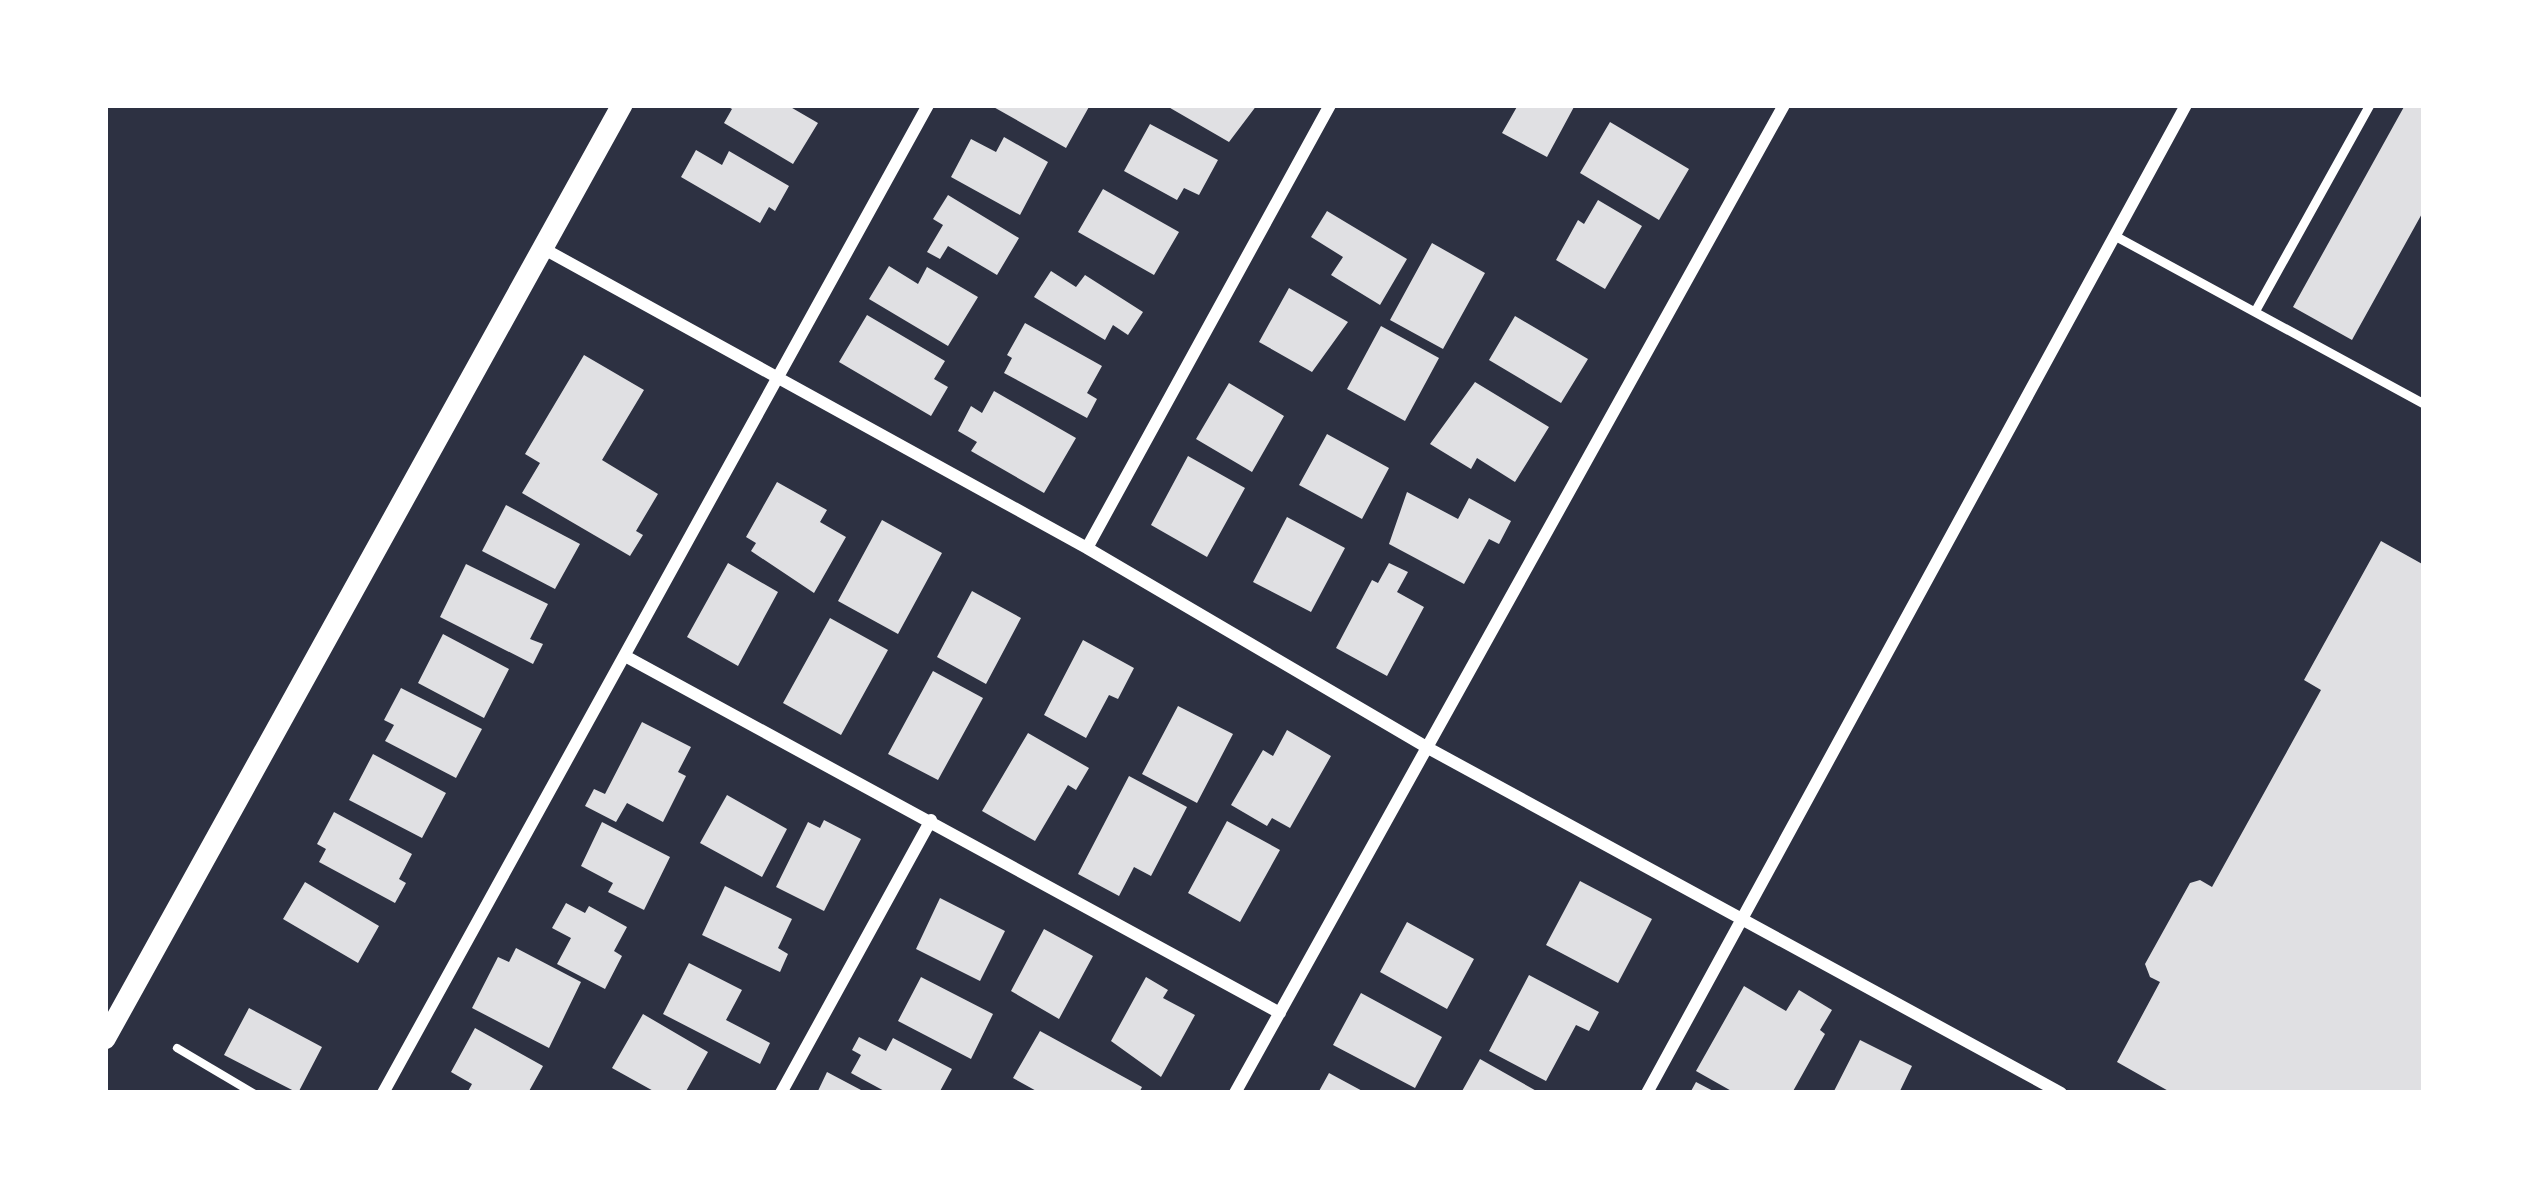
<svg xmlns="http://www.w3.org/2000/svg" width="2529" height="1198" viewBox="0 0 2529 1198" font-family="Signika,sans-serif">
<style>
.building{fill:#e0e0e3}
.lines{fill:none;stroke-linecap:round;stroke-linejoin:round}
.path{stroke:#fff;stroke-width:8}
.service{stroke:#fff;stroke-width:9}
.minor{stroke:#fff;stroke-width:12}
.tertiary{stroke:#fff;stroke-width:21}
</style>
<rect width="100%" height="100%" fill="#2d3142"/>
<path class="building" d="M 725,105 L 787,105 L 818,123 L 793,164 L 724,123 L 732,109 Z
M 990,105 L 1090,105 L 1066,148 Z
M 1165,105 L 1257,105 L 1229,142 Z
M 1518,105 L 1575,105 L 1547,157 L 1502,133 Z
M 2405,105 L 2424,105 L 2424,210 L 2352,340 L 2293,307 Z
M 1610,122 L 1689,169 L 1659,220 L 1580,173 Z
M 1150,124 L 1218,160 L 1199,195 L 1184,188 L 1177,200 L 1124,171 Z
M 1004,137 L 1048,162 L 1020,215 L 951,177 L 971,139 L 996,152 Z
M 696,150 L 722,165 L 729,151 L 789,186 L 775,211 L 769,207 L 760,223 L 681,177 Z
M 1103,189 L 1179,232 L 1154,275 L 1078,232 Z
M 948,195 L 1019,238 L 997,275 L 948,246 L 940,259 L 927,252 L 943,225 L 933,219 Z
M 1598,200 L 1642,226 L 1605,289 L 1556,260 L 1578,220 L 1584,224 Z
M 1327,211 L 1407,259 L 1380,305 L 1331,275 L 1343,257 L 1311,237 Z
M 1432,243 L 1485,273 L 1443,349 L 1390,320 Z
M 889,266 L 918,284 L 927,267 L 978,297 L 948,346 L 869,299 Z
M 1051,271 L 1076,287 L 1085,275 L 1143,312 L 1128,335 L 1113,325 L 1105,340 L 1034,297 Z
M 1289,288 L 1348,322 L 1312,372 L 1259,342 Z
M 867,315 L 945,361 L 934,379 L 948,387 L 931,416 L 839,362 Z
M 1515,316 L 1588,359 L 1561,403 L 1489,360 Z
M 1025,323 L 1102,366 L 1087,393 L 1097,399 L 1087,418 L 1004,373 L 1012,358 L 1007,355 Z
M 1381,326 L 1439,358 L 1405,421 L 1347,389 Z
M 584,355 L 644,390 L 602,460 L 658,494 L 636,531 L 643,535 L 630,556 L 522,493 L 540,463 L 525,454 Z
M 1475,382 L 1549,427 L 1515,482 L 1477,458 L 1471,469 L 1430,444 Z
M 1229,383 L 1284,416 L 1252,472 L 1196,439 Z
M 994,391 L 1076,438 L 1044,493 L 971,451 L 977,442 L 958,431 L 971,406 L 982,413 Z
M 1327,434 L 1389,468 L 1362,519 L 1299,485 Z
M 1188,456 L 1245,488 L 1207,557 L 1151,525 Z
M 777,482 L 827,510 L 820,522 L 846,537 L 814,593 L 751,551 L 756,543 L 746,537 Z
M 1407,492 L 1458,519 L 1469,498 L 1511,521 L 1499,544 L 1489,539 L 1464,584 L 1389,544 Z
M 506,505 L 580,544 L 555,589 L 482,551 Z
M 1287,517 L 1345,548 L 1311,612 L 1253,582 Z
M 882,520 L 942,553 L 898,634 L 838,601 Z
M 2381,541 L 2424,565 L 2424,1093 L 2172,1093 L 2117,1062 L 2160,982 L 2150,977 L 2145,964 L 2190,883 L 2200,880 L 2212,887 L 2321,690 L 2304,680 Z
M 728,563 L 778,592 L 738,666 L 687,637 Z
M 1389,563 L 1408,572 L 1397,592 L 1424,607 L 1387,676 L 1336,648 L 1372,580 L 1378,583 Z
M 466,564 L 548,604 L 530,639 L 543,644 L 533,664 L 440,617 Z
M 972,591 L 1021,618 L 986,684 L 937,657 Z
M 830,618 L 888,650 L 841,735 L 783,703 Z
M 443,634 L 509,669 L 484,718 L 418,683 Z
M 1083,640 L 1134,668 L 1118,699 L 1109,695 L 1086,738 L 1044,715 Z
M 933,671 L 983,698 L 938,780 L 888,754 Z
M 401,688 L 482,729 L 456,778 L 385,741 L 394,725 L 384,720 Z
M 1178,706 L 1233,734 L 1197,803 L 1142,774 Z
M 642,722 L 691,747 L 678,772 L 686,776 L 663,822 L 627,803 L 616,822 L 585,806 L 594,789 L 605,794 Z
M 1287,730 L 1331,756 L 1290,828 L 1272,818 L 1267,826 L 1231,805 L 1263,750 L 1273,756 Z
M 1028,733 L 1089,768 L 1076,790 L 1068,785 L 1035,841 L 982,811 Z
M 373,754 L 446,793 L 422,838 L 349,800 Z
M 1129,776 L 1187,807 L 1151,876 L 1134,867 L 1119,896 L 1078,874 Z
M 727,795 L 787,829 L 762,877 L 700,843 Z
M 334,812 L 412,854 L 399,879 L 406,883 L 395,903 L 319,862 L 326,849 L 317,844 Z
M 824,820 L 861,839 L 824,911 L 776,887 L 808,822 L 820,828 Z
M 1227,821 L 1280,850 L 1240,922 L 1188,893 Z
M 602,822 L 670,857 L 644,910 L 608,892 L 613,883 L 581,866 Z
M 1580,881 L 1652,919 L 1618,983 L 1546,945 Z
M 305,882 L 379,926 L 358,963 L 283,919 Z
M 725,886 L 792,919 L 778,948 L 788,954 L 780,972 L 702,935 Z
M 940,898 L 1005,931 L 980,981 L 916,949 Z
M 566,903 L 585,913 L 589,906 L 627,927 L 614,951 L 622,956 L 605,989 L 557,964 L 571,938 L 552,928 Z
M 1407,922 L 1474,959 L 1447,1009 L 1380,972 Z
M 1044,929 L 1093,956 L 1059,1019 L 1011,991 Z
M 516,948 L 581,982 L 549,1048 L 472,1008 L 498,957 L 509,962 Z
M 689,963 L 742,990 L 726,1020 L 770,1043 L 760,1064 L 663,1014 Z
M 1529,975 L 1599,1012 L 1589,1031 L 1576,1025 L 1546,1081 L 1489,1051 Z
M 921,977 L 993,1014 L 971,1059 L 898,1021 Z
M 1146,977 L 1168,990 L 1163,998 L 1195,1015 L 1161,1077 L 1111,1041 Z
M 1744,986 L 1786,1011 L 1799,990 L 1832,1010 L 1820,1030 L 1825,1034 L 1792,1093 L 1735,1093 L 1696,1071 Z
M 1361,993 L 1442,1037 L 1415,1088 L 1333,1045 Z
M 249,1008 L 322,1047 L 298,1093 L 224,1055 Z
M 643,1014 L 708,1052 L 685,1093 L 657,1093 L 612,1068 Z
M 475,1028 L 543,1066 L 528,1093 L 467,1093 L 472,1084 L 451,1072 Z
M 1040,1031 L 1142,1087 L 1139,1093 L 1040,1093 L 1013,1078 Z
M 859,1037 L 886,1051 L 893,1038 L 952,1069 L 939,1093 L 888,1093 L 851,1073 L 861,1055 L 852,1050 Z
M 1860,1040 L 1912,1066 L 1899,1093 L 1833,1093 Z
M 1480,1059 L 1540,1093 L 1461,1093 Z
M 827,1072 L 861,1090 L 860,1093 L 817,1093 Z
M 1329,1073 L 1366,1093 L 1318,1093 Z
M 1696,1082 L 1717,1093 L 1690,1093 Z"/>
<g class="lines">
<path class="path" d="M 177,1048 L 253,1093"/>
<path class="service" d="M 2115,236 L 2424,404
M 2255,312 L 2370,105"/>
<path class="minor" d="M 546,250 L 1087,548 L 1428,748 L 2061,1093
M 1087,548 L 1330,105
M 625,656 L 1280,1013
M 383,1093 L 928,105
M 781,1093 L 931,820
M 1235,1093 L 1784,105
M 1647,1093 L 2186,105"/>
<path class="tertiary" d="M 105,1039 L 622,105"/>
</g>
<rect width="2529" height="1198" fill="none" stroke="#ffffff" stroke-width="216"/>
</svg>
